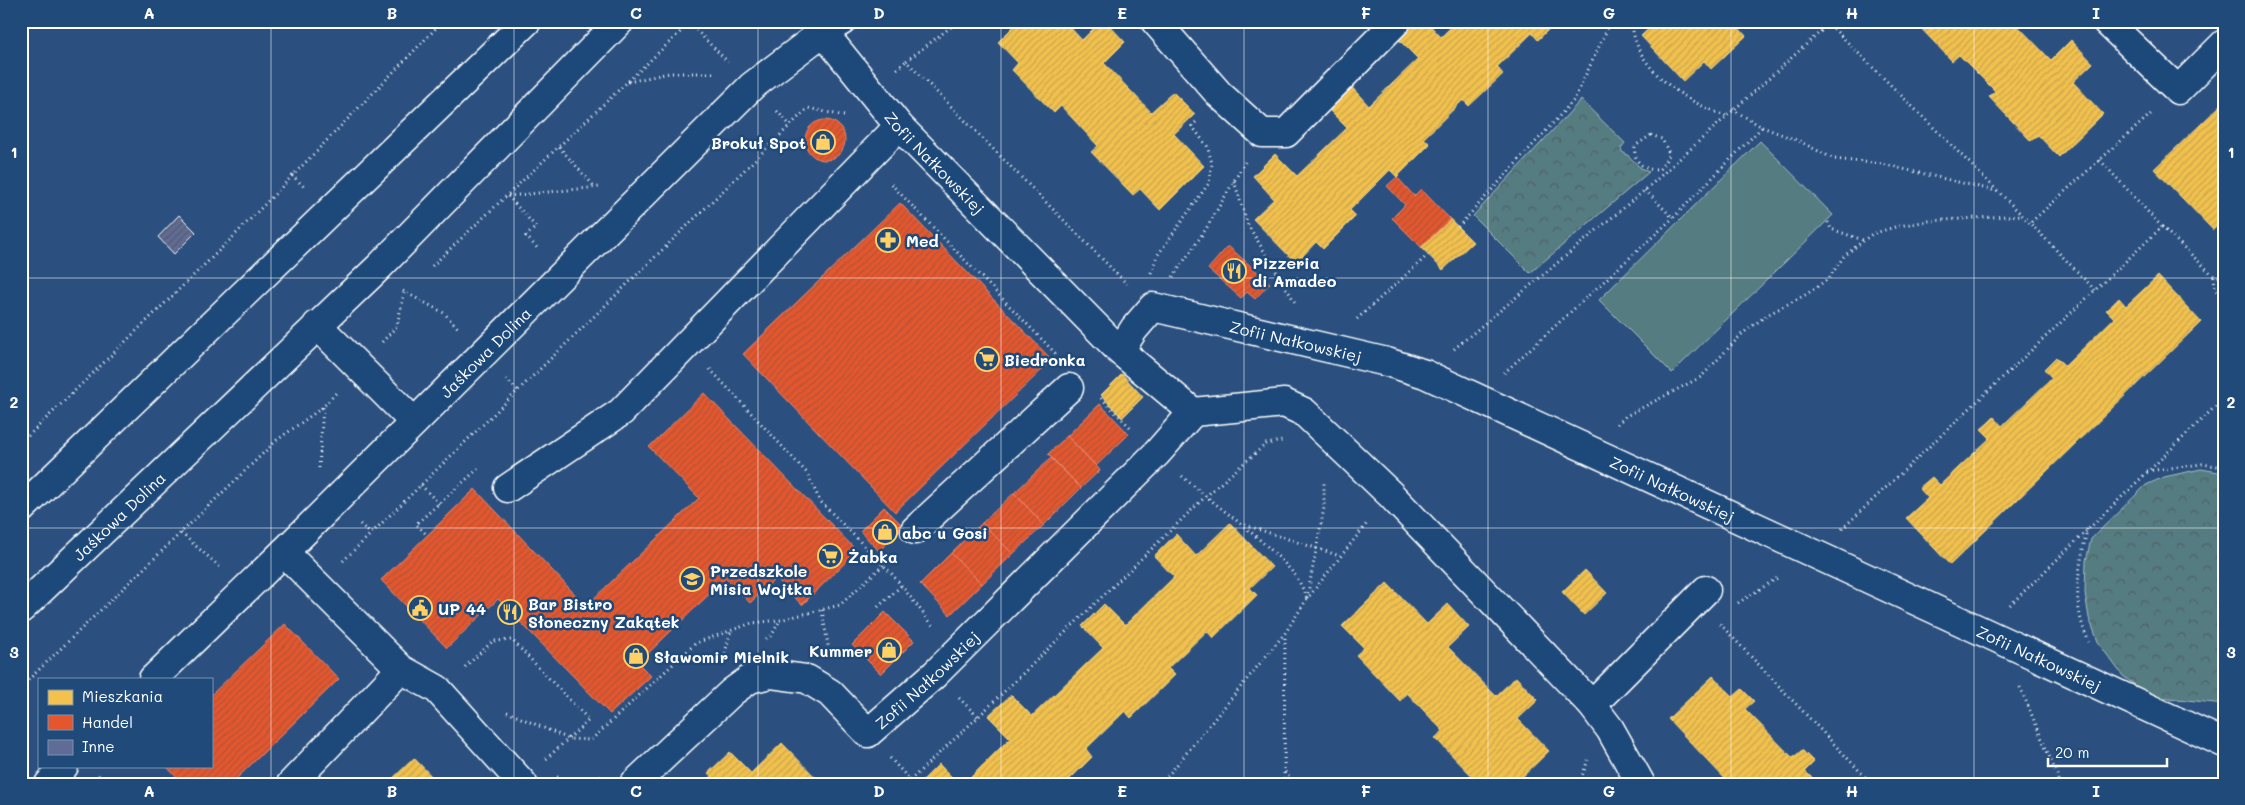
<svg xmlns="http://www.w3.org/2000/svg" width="2245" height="805" viewBox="0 0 2245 805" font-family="Mali,sans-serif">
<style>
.forest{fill:url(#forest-crowns);stroke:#aabdc0}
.pitch{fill:#547b81;stroke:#aabdc0}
.homes{fill:url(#homes-hatch);stroke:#f6d483}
.shops{fill:url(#shops-hatch);stroke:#ec896d}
.building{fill:url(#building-hatch);stroke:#fff}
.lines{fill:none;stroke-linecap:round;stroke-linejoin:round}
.minor-casing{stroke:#fff;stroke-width:31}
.path{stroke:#fff;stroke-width:3;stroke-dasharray:1 4;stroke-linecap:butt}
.minor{stroke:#1f4a7a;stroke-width:28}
.grid{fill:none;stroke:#fff;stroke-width:1;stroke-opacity:0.55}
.labels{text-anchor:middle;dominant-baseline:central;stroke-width:5;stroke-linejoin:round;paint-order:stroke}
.poi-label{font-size:16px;font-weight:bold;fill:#fff;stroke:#1f4a7a;text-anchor:start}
.street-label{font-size:16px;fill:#fff;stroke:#1f4a7a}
.neatline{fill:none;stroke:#fff;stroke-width:2}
.grid-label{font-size:16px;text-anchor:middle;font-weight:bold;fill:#fff}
</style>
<defs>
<pattern id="forest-crowns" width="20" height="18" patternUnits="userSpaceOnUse" patternTransform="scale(1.25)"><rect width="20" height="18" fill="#547b81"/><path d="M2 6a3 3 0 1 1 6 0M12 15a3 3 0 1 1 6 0" fill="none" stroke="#506164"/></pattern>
<pattern id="homes-hatch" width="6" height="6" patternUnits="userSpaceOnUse" patternTransform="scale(1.25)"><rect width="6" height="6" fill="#f2c14e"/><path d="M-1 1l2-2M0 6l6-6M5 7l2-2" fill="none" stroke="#c8a44e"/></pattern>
<pattern id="shops-hatch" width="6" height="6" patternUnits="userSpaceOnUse" patternTransform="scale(1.25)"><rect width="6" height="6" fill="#e4572e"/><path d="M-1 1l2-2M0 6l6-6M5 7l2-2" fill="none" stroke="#af5338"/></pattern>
<pattern id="building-hatch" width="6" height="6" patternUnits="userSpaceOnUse" patternTransform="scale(1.25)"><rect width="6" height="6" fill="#606c96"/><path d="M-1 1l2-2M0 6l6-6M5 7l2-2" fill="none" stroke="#54596a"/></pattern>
</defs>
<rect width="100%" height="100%" fill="#2b507f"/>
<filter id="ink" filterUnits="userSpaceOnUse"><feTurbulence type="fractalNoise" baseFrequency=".02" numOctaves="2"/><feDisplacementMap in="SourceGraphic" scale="10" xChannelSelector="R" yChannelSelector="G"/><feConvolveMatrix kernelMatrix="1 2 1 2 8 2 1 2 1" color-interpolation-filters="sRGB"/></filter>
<g filter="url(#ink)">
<path class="forest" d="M 1581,100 L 1625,143 L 1621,148 L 1622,152 C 1634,157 1634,167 1649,172 L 1530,273 L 1473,216 Z
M 2201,469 L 2224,473 L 2224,704 L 2150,696 L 2123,676 L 2099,644 L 2089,618 L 2085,593 L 2086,561 L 2091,539 L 2146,485 L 2164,477 Z"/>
<path class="pitch" d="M 1760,141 L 1833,215 L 1672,373 L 1599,300 Z"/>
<path class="homes" d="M 1019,21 L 1064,21 L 1082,40 L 1101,21 L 1105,21 L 1125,42 L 1104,63 L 1151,112 L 1173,92 L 1195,114 L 1174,134 L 1204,166 L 1160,210 L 1140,189 L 1133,195 L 1091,152 L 1098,146 L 1061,106 L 1054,113 L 1012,70 L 1018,63 L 998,42 Z
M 1412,21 L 1426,21 L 1441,37 L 1457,21 L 1557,21 L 1538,40 L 1532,33 L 1497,67 L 1503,74 L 1469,106 L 1463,100 L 1424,138 L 1430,144 L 1397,177 L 1390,170 L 1350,210 L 1356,216 L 1323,249 L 1316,242 L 1296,263 L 1253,219 L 1274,199 L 1253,176 L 1275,154 L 1297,176 L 1347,128 L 1325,106 L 1348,83 L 1369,106 L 1418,59 L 1396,37 Z
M 1657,21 L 1747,21 L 1739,28 L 1746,36 L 1711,69 L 1704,61 L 1683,81 L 1641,36 Z
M 1914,21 L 2013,21 L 2051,60 L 2071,40 L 2093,63 L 2073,82 L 2103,114 L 2059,157 L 2038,135 L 2031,141 L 1989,97 L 1995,91 L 1959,55 L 1952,61 Z
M 2224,102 L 2224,220 L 2213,230 L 2154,169 Z
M 1450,219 L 1473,242 L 1443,270 L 1421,247 Z
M 2158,276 L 2201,322 L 1950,565 L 1906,518 L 1928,498 L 1919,488 L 1932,477 L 1940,485 L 1990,438 L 1981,429 L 1988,423 L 1994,417 L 2002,426 L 2052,378 L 2044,369 L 2056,357 L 2065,366 L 2114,318 L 2106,310 L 2112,305 L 2119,298 L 2126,306 Z
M 1122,374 L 1143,397 L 1122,418 L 1101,395 Z
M 1230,523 L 1272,567 L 1250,588 L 1257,595 L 1213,638 L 1207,631 L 1168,668 L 1175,675 L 1131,718 L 1125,711 L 1086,749 L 1092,757 L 1065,784 L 964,784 L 1010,738 L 988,716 L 1011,695 L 1032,716 L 1103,648 L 1082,626 L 1104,604 L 1125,625 L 1174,577 L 1154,556 L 1176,534 L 1196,556 Z
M 1585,570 L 1607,593 L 1584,615 L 1562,592 Z
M 1387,583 L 1427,624 L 1448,604 L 1469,627 L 1448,647 L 1496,696 L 1516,677 L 1538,700 L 1518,719 L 1549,751 L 1515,784 L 1494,784 L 1486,776 L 1479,783 L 1435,738 L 1443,731 L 1407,693 L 1400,701 L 1356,655 L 1364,648 L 1342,626 Z
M 1713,676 L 1733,697 L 1742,689 L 1754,701 L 1745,709 L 1793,758 L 1802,750 L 1814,762 L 1805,771 L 1818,784 L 1730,784 L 1668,719 Z
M 782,743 L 822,784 L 718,784 L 708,773 L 730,752 L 751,773 Z
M 414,758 L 439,784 L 387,784 Z
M 939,764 L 958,784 L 919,784 Z"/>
<path class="shops" d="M805 140a20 20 0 1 1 40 0a20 20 0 1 1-40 0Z
M 1397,177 L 1414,196 L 1421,189 L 1450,219 L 1421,247 L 1392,218 L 1405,205 L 1387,186 Z
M 900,203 L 1052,360 L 895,512 L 743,354 Z
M 1228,246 L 1270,283 L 1255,299 L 1247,292 L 1241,298 L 1208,269 Z
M 704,393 L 857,551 L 802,605 L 776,578 L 750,603 L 726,578 L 638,663 L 651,676 L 610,714 L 498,599 L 447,648 L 381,580 L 475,489 L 586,606 L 699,498 L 649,447 Z
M 1100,404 L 1129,434 L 1096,466 L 1067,436 Z
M 1067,436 L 1100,470 L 1081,488 L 1048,454 Z
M 1051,458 L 1081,488 L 1044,525 L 1014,493 Z
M 1014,493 L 1044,525 L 1013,554 L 982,523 Z
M 884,507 L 904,527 L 879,551 L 860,531 Z
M 982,523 L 1013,554 L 982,584 L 951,553 Z
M 951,553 L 982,584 L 950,615 L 920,584 Z
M 885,612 L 914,641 L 881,674 L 852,645 Z
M 285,624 L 339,679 L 231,784 L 183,784 L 166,766 L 211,766 L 211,695 Z"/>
<path class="building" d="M 179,215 L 196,232 L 174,254 L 158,237 Z"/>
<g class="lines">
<defs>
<g id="minor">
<path d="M 1155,21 L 1219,94 L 1262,133 L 1286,133 L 1397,21"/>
<path d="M 2106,21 L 2178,90 L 2224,44"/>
<path id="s1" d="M 823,32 L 899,126 L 1120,351 L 1193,412 L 1284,403 L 1304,412 L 1390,494 L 1592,705 L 1610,729 L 1641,784"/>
<path d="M 317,325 L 414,422"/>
<path id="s2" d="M 1120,351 L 1134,329 L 1153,307 L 1387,362 L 1425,374 L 2224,743"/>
<path d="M 508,488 L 621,412 L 899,126"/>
<path d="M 21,509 L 527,21"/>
<path d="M 915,530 L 1069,388"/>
<path d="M 284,552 L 401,669 L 437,689 L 523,784"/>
<path id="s3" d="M 21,609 L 379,267 L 620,21"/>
<path id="s4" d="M 153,679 L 284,552 L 752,86 L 823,32 L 842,21"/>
<path d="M 1592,705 L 1706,590"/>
<path d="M 49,784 L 64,766"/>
<path d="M 291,784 L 401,669"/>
<path id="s5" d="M 634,784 L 732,692 L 750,679 L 770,674 L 807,679 L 830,693 L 868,733 L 935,674 L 1157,453 L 1193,412"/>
</g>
</defs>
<use href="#minor" class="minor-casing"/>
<path class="path" d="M 959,21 L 906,61 L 1127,284
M 1632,21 C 1633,69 1686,102 1726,116
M 1831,21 L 1829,24 L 2030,223
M 689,23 L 728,62
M 897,69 L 906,61
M 628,82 L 669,73 L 715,73
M 777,111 L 790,125
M 1762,127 L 1799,141 L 1834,159 L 1882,164 L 1996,191
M 1651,135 L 1662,139 L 1669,153 L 1665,162 L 1659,170 C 1643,170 1633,162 1635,146 Z
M 559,147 L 595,187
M 2100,160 L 2162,227
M 292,175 L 304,187
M 1234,181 L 1248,225 L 1296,304
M 891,184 L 1057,355
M 1645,190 L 1673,218
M 508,196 L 599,187
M 508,196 L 536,227 L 526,236 L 539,250
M 1828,222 L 1831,229 L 1863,240
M 1458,227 L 1574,100 L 1611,21
M 432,266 L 692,21
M 1151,273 L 1157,256 L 1209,183 L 1212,163 L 1207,146 L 1192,126 L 1198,120
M 2214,276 L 2215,288 L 2224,305
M 1173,277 L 1206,229 L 1245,162
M 2095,290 L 2030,223 L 2153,112
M 403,291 L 444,313 L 459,329
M 1357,319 L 1428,255
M 382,342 L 397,326 L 404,293
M 1454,349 L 1645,190 L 1829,24
M 710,369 L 807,473 L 820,501 L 892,574 L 934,627
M 1504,373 L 1673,218 L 1762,127 L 1732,109
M 506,379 L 518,391
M 1101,398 L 1132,429
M 1617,424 L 1626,416 L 1701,377 L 1743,333 L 1767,315 L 1807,294 L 1829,278 L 1844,256 L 1872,234 L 1898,226 L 1929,221 L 2023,215
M 21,443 L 232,238 L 443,21
M 319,468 L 323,407
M 2147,471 L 2202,464 L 2224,467
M 1182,476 C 1219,509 1263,537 1295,575 C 1300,582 1304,591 1307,599
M 421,485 L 439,504
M 360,524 L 371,534
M 1245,525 L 1340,556
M 1842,529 L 2162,227 L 2214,276 L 2224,277
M 2087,529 C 2079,571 2070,601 2089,642
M 181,533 L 220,567
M 425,533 L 416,524 L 478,469
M 343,561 L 808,108 L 844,116
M 1307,598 L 1324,508 L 1324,481
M 1738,603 L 1779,577
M 2010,605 L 2224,398
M 878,607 L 902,585
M 822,610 L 829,651
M 1720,624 L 1872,784
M 766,639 L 772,635 L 780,620
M 725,653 L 731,630
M 465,667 L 493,641 L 512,640 L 589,720 L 546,759
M 21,687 L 277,440 L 323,407 L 336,393
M 2020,687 L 2058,777 L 2058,784
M 959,698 L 978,717
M 507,712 L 569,739 L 591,740 L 696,643 L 752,623 L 780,620 L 840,605 L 894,555
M 890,758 L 910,780
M 1285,772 L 1295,784
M 98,775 L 106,784
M 557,777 C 574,782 586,782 601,775
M 249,784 L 256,777
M 906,784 L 978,717 L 1205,497 L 1266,444 L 1282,441
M 1161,784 L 1285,633 L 1307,599 L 1368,522
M 1284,784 L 1285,634
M 1579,784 L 1588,760"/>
<use href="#minor" class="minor"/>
</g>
</g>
<path class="grid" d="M 271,21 L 271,784M 514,21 L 514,784M 758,21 L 758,784M 1001,21 L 1001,784M 1244,21 L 1244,784M 1488,21 L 1488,784M 1731,21 L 1731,784M 1974,21 L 1974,784M 21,278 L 2224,278M 21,528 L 2224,528"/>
<defs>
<symbol id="shop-ring" viewBox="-11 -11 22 22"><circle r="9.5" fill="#1f4a7a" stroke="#ffd166" stroke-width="1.5"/><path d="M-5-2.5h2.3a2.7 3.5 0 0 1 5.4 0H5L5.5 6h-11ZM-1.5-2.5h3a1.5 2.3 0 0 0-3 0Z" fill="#ffd166"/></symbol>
<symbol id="pharmacy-ring" viewBox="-11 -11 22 22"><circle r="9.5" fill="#1f4a7a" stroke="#ffd166" stroke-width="1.5"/><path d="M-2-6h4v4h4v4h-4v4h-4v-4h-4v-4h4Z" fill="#ffd166"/></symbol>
<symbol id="restaurant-ring" viewBox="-11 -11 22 22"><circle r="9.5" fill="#1f4a7a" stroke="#ffd166" stroke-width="1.5"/><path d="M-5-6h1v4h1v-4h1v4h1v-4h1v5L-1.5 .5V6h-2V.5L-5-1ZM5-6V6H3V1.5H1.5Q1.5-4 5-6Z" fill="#ffd166"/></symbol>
<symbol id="supermarket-ring" viewBox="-11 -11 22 22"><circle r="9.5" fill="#1f4a7a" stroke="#ffd166" stroke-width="1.5"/><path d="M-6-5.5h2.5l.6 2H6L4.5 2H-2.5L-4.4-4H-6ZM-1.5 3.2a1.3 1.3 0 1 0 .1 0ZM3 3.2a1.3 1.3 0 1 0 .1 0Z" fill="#ffd166"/></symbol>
<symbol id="school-ring" viewBox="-11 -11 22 22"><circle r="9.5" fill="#1f4a7a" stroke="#ffd166" stroke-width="1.5"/><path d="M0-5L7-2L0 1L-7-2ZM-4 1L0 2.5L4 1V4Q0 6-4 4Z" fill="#ffd166"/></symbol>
<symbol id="civic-ring" viewBox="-11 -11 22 22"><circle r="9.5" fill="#1f4a7a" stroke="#ffd166" stroke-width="1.5"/><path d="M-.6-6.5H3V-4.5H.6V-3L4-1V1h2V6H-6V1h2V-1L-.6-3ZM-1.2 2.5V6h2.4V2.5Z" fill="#ffd166"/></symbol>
</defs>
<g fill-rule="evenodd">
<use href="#shop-ring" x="809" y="128" width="28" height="28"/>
<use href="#pharmacy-ring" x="874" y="226" width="28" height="28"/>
<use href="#restaurant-ring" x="1220" y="257" width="28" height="28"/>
<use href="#supermarket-ring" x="973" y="345" width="28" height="28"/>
<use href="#shop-ring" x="871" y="518" width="28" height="28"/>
<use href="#supermarket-ring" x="816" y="542" width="28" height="28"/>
<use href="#school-ring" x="678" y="565" width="28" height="28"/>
<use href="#civic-ring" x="406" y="594" width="28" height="28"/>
<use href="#restaurant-ring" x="496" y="598" width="28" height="28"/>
<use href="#shop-ring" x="875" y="636" width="28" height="28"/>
<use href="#shop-ring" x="622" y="642" width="28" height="28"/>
</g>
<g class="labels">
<g class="poi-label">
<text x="806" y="142" text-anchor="end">Brokuł Spot</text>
<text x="906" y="240">Med</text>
<text x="1252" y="262">Pizzeria<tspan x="1252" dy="18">di Amadeo</tspan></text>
<text x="1004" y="359">Biedronka</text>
<text x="902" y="532">abc u Gosi</text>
<text x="848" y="556">Żabka</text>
<text x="710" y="570">Przedszkole<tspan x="710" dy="18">Misia Wojtka</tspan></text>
<text x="528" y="603">Bar Bistro<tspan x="528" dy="18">Słoneczny Zakątek</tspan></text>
<text x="438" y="608">UP 44</text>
<text x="872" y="650" text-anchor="end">Kummer</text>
<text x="654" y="656">Sławomir Mielnik</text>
</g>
<g class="street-label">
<text stroke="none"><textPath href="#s1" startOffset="172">Zofii Nałkowskiej</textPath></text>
<text stroke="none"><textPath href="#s2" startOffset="202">Zofii Nałkowskiej</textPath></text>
<text stroke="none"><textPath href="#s4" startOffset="466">Jaśkowa Dolina</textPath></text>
<text stroke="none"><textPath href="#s2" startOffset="608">Zofii Nałkowskiej</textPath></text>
<text stroke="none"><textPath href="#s3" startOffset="135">Jaśkowa Dolina</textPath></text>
<text stroke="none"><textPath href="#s2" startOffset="1012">Zofii Nałkowskiej</textPath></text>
<text stroke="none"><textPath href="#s5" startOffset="376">Zofii Nałkowskiej</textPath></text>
</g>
</g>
<rect width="2245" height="805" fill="none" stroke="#1f4a7a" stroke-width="55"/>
<rect x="38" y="678" width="175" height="90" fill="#1f4a7a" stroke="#7992af"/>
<rect x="48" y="690" width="25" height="15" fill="#f2c14e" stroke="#7992af"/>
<text x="82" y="702" font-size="15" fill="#ffffff">Mieszkania</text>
<rect x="48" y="715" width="25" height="15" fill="#e4572e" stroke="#7992af"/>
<text x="82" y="728" font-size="15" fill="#ffffff">Handel</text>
<rect x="48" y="740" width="25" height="15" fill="#606c96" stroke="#7992af"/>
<text x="82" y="752" font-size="15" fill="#ffffff">Inne</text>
<path d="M2048 758v8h119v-8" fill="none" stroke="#ffffff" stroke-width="2.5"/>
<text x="2055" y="758" font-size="15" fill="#ffffff" stroke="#1f4a7a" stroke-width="4" paint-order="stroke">20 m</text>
<rect x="28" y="28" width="2190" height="750" class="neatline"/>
<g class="grid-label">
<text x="149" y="19">A</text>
<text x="392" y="19">B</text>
<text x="636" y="19">C</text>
<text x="879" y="19">D</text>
<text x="1122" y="19">E</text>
<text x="1366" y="19">F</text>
<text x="1609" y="19">G</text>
<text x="1852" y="19">H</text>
<text x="2096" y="19">I</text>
<text x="14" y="158">1</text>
<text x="2231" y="158">1</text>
<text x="14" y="408">2</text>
<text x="2231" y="408">2</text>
<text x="14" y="658">3</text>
<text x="2231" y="658">3</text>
<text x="149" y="797">A</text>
<text x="392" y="797">B</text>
<text x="636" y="797">C</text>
<text x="879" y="797">D</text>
<text x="1122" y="797">E</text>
<text x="1366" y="797">F</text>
<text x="1609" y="797">G</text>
<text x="1852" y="797">H</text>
<text x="2096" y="797">I</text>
</g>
</svg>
